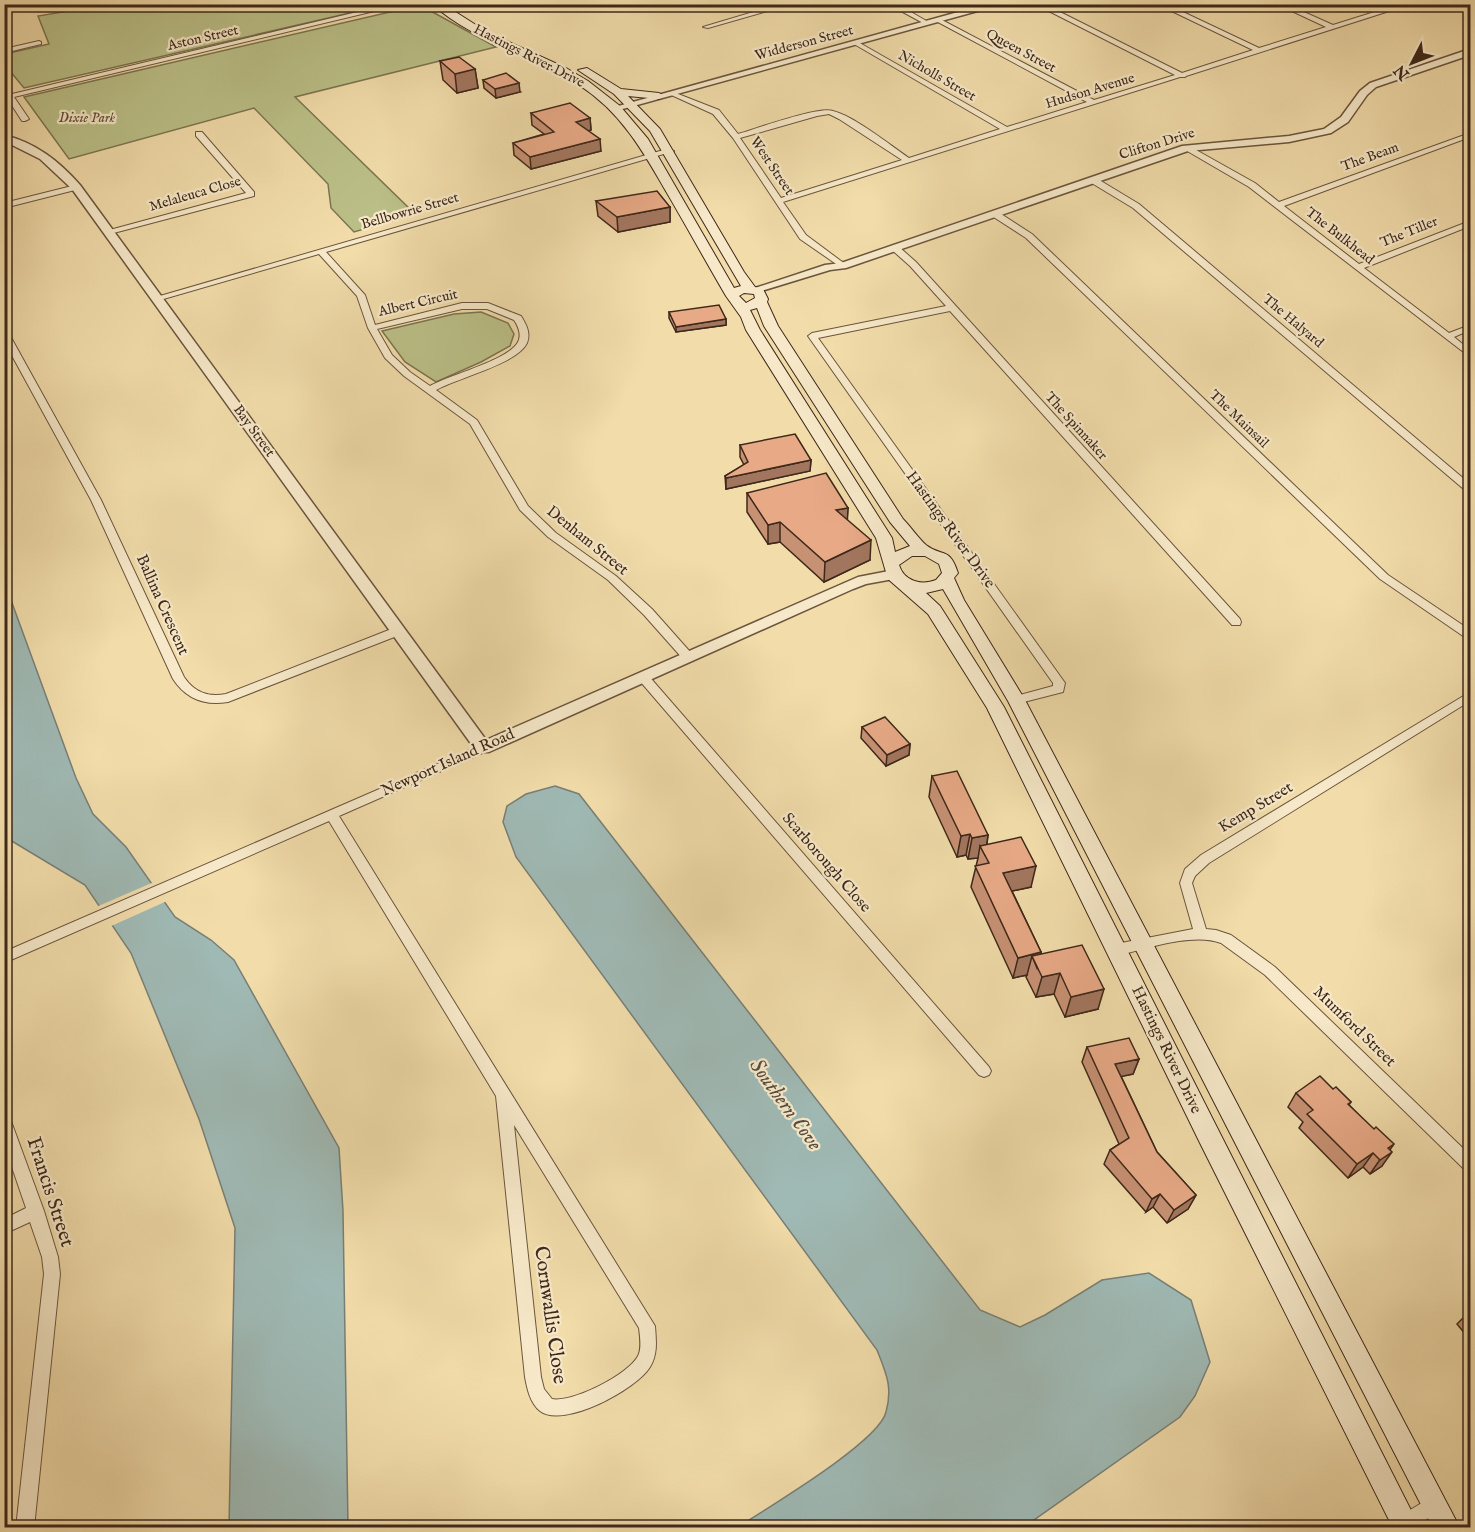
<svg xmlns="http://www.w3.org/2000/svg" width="1475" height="1532" viewBox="0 0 1475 1532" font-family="'IM FELL English',serif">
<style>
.green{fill:#bbc088;stroke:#7c7451;stroke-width:1.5}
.water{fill:#9fb9b4;stroke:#787f76;stroke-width:1.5}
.pier{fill:#f1dcaa}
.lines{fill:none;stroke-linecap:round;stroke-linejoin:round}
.minor-casing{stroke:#6b553e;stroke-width:2}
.tertiary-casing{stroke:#6b553e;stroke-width:3}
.secondary-casing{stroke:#3e281a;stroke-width:2}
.minor{fill:#f6e8c8;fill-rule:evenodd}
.tertiary{fill:#f6e8c8;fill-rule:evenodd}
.secondary{fill:#f6e8c8;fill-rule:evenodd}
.wall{fill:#c79173;stroke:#3e281a;stroke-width:1.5}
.shaded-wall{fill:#a2765e;stroke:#3e281a;stroke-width:1.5}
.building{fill:#e7a986;stroke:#3e281a;stroke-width:1.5}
.labels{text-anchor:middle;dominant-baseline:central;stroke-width:4.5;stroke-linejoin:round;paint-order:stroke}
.far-street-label{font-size:14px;fill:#3e281a;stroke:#f6e8c8}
.far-park-label{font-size:14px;font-style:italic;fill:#5d4e36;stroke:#f6e8c8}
.street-label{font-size:16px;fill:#3e281a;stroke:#f6e8c8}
.near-street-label{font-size:20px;fill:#3e281a;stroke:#f6e8c8}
.near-water-label{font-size:21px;font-style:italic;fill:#564c40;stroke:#f6e8c8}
</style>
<rect width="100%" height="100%" fill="#f1dcaa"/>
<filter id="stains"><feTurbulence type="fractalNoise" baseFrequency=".00333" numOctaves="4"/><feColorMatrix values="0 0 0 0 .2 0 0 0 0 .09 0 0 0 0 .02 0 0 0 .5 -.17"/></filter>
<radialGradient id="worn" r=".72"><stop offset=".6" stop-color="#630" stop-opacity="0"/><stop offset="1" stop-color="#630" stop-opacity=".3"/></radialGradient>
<path class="green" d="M 111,4 L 385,4 L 385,5 L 24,88 L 5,65 L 5,54 L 49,44 L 38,16 Z
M 420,5 L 496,47 L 295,97 L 415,214 L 354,232 L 331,208 L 328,184 L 254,108 L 69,159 L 24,97 Z
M 481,312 L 508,323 L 514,334 L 510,346 L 481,362 L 436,382 L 405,362 L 382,331 L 454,314 Z"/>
<path class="water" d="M 4,581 L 76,778 L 93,814 L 126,847 L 175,917 L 211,940 L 234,960 L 339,1148 L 343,1211 L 348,1527 L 229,1527 L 235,1228 L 199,1119 L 131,953 L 85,885 L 5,837 Z
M 555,786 L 579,794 L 980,1310 L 1020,1327 L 1045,1315 L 1102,1280 L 1149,1273 L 1191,1300 L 1210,1362 L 1195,1396 L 1180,1417 L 1024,1527 L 738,1527 C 767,1508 879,1442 886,1412 C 893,1387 886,1373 877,1350 L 516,857 L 503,822 L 507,806 L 526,794 Z"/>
<path class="pier" d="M 154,882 L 167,901 L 109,927 L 96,907 Z"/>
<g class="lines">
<defs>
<path id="minor" d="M 391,4 L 404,4 L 14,97 L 29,119 L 25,121 L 22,121 L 4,93 L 4,85 L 12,94 Z
M 780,4 L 792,4 L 708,28 L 703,27 Z
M 888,4 L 897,4 L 930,23 L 925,24 Z
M 1035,4 L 1044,4 L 1182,73 L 1253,50 L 1157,4 L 1166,4 L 1259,48 L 1326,27 L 1277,4 L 1286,4 L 1333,25 L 1400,4 L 1411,4 L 1186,76 L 1185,77 L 1180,77 L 783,202 L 806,235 L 845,264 L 845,268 L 842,268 L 800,239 L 733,138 L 713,114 L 667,93 L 673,92 L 719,110 L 738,134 C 756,129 818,106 833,111 C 854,116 890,145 909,158 L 1000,129 L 854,44 L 854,42 L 858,42 L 1007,127 L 1087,102 L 936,21 L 936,19 L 940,19 L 1094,100 L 1175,75 ZM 829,114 L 839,119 L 902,160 L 781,198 L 740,138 L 817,116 Z
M 39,41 L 41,42 L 41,44 L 4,53 L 4,49 Z
M 196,132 L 202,132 L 254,192 L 254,196 L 106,235 L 106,231 L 246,193 L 196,136 Z
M 1470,133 L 1470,137 L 1284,206 L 1359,264 L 1470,221 L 1470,226 L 1364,268 L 1449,333 L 1470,325 L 1470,330 L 1454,337 L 1470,350 L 1470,357 L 1249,187 L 1182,148 L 1189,146 L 1255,183 L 1279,202 Z
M 667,149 L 674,151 L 326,252 L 365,295 L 375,325 L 462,303 L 488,303 L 521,316 C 526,324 531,333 527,343 C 517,364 457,378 436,390 L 477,420 L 528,506 L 556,533 L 616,576 L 652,609 L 692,654 L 694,657 L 692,660 L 684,660 L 644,615 L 608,580 L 548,537 L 520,510 L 470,424 L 404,376 L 385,358 L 368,328 L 357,296 L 319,254 L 160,300 L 153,298 ZM 462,309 L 487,309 L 514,320 C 518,326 522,334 518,342 C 509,360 449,375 430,386 L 410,372 L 392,355 L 377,329 Z
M 1090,178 L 1096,178 L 1139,204 L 1470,484 L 1470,492 L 1466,491 L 1133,208 L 1090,182 Z
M 76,185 L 80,187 L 79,189 L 4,208 L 4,203 Z
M 992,212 L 998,212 L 1032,234 L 1388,575 L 1470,630 L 1470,639 L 1466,638 L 1380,579 L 1026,238 L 992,216 Z
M 892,246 L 898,246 L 916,262 L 1240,619 L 1241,622 L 1240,625 L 1232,625 L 950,311 L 818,338 L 1065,683 L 1063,692 L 1016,704 L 1012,703 L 1010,700 L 1012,697 L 1053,686 L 1053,683 L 808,336 L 812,333 L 946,306 L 910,266 L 892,250 Z
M 4,329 L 8,332 L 101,500 L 184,677 C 195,693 208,697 226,694 L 394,628 L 402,628 L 403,631 L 402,634 L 228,702 C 205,706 186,699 173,679 L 91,500 L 4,341 Z
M 643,673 L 647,674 L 989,1067 L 991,1071 L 989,1075 L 984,1077 L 979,1075 L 639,680 L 637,677 Z
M 1470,692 L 1470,701 L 1209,863 L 1195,876 L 1192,883 L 1206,929 L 1216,930 L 1231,935 L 1275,967 L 1470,1155 L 1470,1172 L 1465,1170 L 1265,975 L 1221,943 C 1193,932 1145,949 1116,956 L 1111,954 L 1109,950 L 1111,946 L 1116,944 L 1193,929 L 1180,883 L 1185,869 L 1201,855 Z
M 483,744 L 489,748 L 487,751 L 339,816 L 655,1326 C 656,1340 658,1354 650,1367 C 637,1389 563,1429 540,1411 C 530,1403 527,1388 525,1377 L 496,1096 L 329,821 L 4,963 L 4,952 ZM 514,1125 L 639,1328 C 640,1336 642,1349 638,1356 C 628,1375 572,1403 552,1399 L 544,1389 L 541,1377 Z
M 4,1115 L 9,1116 L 11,1121 L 44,1211 L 58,1257 L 60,1274 L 34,1528 L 16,1528 L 44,1274 L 42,1257 L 30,1222 L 4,1234 L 4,1219 L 26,1208 L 4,1144 Z
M 1435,1495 L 1441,1498 L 1444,1504 L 1441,1510 L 1413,1528 L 1393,1528 L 1395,1519 Z"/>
<path id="tertiary" d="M 987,4 L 1003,4 L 619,110 L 611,108 Z
M 1470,49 L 1470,55 L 1376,87 L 1367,95 L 1348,122 L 1331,133 L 1289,142 L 1188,151 L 846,268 L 830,270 L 755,293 L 749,290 L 825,265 L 841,263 L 1182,146 L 1289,136 L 1324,129 L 1341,117 L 1360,91 L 1370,83 Z
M 4,135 C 36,143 59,161 80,185 L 486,740 L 858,577 L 894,570 L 901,575 L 899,578 L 866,584 L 853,589 L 489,752 L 477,752 L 72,189 L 40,159 L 4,141 Z"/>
<path id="secondary" d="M 432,4 L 443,4 L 487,32 L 566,68 L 588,81 L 620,106 L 648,139 L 734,288 L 741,286 L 650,131 L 614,94 L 578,70 L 587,68 L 621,89 L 659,93 L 664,96 L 659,99 L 628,96 L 660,129 L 744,272 L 755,287 L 763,289 L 768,299 L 767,302 L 778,326 L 903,519 C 911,527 918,538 926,545 C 943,558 949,546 958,573 L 954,578 L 964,600 L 1025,700 L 1460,1528 L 1433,1528 L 1008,701 L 943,589 L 926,593 L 940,606 L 1004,707 L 1420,1528 L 1393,1528 L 1200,1143 L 987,708 L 928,614 L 888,579 L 876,538 L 746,330 L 741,317 L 726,296 C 706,262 687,227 667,193 C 643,151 621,112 579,85 C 533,54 474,42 432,4 ZM 744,293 L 754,294 L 755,298 L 746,303 L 739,296 ZM 757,308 L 764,326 L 890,522 L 910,546 L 895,552 L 892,538 L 760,330 L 750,310 ZM 912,556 L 925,556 L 939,564 L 942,573 L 936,580 C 921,586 904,581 899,565 Z"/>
</defs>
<use href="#minor" class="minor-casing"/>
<use href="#tertiary" class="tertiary-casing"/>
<use href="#secondary" class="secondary-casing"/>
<use href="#minor" class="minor"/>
<use href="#tertiary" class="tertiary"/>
<use href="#secondary" class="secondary"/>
</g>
<path class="wall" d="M 440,61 L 475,69 L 478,88 L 457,93 L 443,80 Z
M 483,80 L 520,92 L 496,98 L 484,88 Z
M 531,113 L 590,118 L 591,130 L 588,131 L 601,151 L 531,169 L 514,155 L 513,143 L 544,134 L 532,125 Z
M 596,201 L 670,207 L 670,222 L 618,232 L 598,216 Z
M 669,312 L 726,319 L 726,325 L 676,332 L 669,318 Z
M 740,445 L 811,460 L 810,471 L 726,489 L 725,476 L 744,465 L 740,457 Z
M 747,493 L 848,508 L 847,520 L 870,560 L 824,582 L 780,542 L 768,544 L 747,512 Z
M 862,727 L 910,744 L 909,755 L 886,766 L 861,738 Z
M 932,776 L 988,835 L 987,844 L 1031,887 L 1012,891 L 1041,952 L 1041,954 L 1098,1009 L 1065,1017 L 1054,994 L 1036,997 L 1026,977 L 1027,975 L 1013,978 L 971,887 L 978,858 L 968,859 L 966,855 L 957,857 L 929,797 Z
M 1087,1047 L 1139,1059 L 1133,1074 L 1121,1076 L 1157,1152 L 1196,1195 L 1188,1209 L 1167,1223 L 1153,1207 L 1146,1212 L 1104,1164 L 1110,1150 L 1119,1144 L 1082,1062 Z
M 1333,1089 L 1351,1102 L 1349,1105 L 1390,1149 L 1382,1166 L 1370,1174 L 1363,1167 L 1348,1178 L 1299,1128 L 1303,1122 L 1288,1107 L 1296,1093 Z
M 1470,1311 L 1470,1340 L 1457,1324 Z"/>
<path class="shaded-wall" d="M 475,69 L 478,88 L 457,93 L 455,74 Z
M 519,83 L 520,92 L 496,98 L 495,89 Z
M 590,118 L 591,130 L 577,134 L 576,122 Z
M 600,139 L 601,151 L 531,169 L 530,157 Z
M 670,207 L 670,222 L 618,232 L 617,217 Z
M 726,319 L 726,325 L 676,332 L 676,327 Z
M 811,460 L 810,471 L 726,489 L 726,478 Z
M 848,508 L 847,528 L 836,510 Z
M 780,522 L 780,542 L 768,544 L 768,525 Z
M 871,540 L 870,560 L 824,582 L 825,562 Z
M 910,744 L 909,755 L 886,766 L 887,755 Z
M 970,834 L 966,855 L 957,857 L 961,836 Z
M 988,835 L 985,855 L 980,846 L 978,858 L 968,859 L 972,838 Z
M 1036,866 L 1031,887 L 998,894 L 1003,873 Z
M 1041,952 L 1037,968 L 1032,956 L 1027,975 L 1013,978 L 1018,958 Z
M 1060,973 L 1054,994 L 1036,997 L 1042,977 Z
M 1104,989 L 1098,1009 L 1065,1017 L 1071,997 Z
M 1139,1059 L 1133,1074 L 1110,1079 L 1115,1064 Z
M 1394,1144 L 1385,1157 L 1392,1152 L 1382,1166 L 1370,1174 L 1388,1148 Z
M 1373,1153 L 1363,1167 L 1348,1178 L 1357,1164 Z
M 1160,1194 L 1153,1207 L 1146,1212 L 1152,1199 Z
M 1196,1195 L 1188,1209 L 1167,1223 L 1174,1210 Z"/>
<path class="building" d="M 459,57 L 475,69 L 455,74 L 440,61 Z
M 506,73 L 519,83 L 495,89 L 483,80 Z
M 570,103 L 590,118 L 576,122 L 600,139 L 530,157 L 513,143 L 554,132 L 531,113 Z
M 657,191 L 670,207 L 617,217 L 596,201 Z
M 719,305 L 726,319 L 676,327 L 669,312 Z
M 795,434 L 811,460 L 726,478 L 725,476 L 748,462 L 740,445 Z
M 826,473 L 848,508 L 836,510 L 871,540 L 825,562 L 780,522 L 768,525 L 747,493 Z
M 885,717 L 910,744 L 887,755 L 862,727 Z
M 957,771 L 988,835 L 972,838 L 970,834 L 961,836 L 932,776 Z
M 1021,837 L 1036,866 L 1003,873 L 1041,952 L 1018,958 L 975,866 L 989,863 L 980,846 Z
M 1082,945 L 1104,989 L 1071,997 L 1060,973 L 1042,977 L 1032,956 Z
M 1129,1038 L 1139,1059 L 1115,1064 L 1157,1152 L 1196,1195 L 1174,1210 L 1160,1194 L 1152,1199 L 1110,1150 L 1129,1138 L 1087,1047 Z
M 1320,1076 L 1333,1089 L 1336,1087 L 1351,1102 L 1348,1104 L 1374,1129 L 1376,1127 L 1394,1144 L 1388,1148 L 1392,1152 L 1380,1160 L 1373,1153 L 1357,1164 L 1307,1114 L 1313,1110 L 1296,1093 Z"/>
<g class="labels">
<g class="far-street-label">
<text transform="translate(203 38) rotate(-13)">Aston Street</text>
<text transform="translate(804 43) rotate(-15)">Widderson Street</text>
<text transform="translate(1021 51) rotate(28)">Queen Street</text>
<text transform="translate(529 56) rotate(27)">Hastings River Drive</text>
<text transform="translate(937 76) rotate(30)">Nicholls Street</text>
<text transform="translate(1090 91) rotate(-17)">Hudson Avenue</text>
<text transform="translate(1157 144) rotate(-17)">Clifton Drive</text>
<text transform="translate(1370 157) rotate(-20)">The Beam</text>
<text transform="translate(772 166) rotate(56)">West Street</text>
<text transform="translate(195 194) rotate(-16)">Melaleuca Close</text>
<text transform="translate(410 211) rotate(-16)">Bellbowrie Street</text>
<text transform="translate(1409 232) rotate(-22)">The Tiller</text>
<text transform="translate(1340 236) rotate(38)">The Bulkhead</text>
<text transform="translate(418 303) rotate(-13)">Albert Circuit</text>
<text transform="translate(1293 321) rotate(40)">The Halyard</text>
<text transform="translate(1239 419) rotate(44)">The Mainsail</text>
<text transform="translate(1076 426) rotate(48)">The Spinnaker</text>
<text transform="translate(254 431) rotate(54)">Bay Street</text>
</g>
<g class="far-park-label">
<text x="87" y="118">Dixie Park</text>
</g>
<g class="street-label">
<text transform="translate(950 530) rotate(54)">Hastings River Drive</text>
<text transform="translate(587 541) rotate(39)">Denham Street</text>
<text transform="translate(162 605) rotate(66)">Ballina Crescent</text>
<text transform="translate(448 763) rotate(-24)">Newport Island Road</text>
<text transform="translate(1256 808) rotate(-31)">Kemp Street</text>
<text transform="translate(826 863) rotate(49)">Scarborough Close</text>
<text transform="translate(1354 1027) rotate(44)">Mumford Street</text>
<text transform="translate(1166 1050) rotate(64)">Hastings River Drive</text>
</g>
<g class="near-street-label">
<text transform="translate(50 1192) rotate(72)">Francis Street</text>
<text transform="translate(550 1315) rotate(82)">Cornwallis Close</text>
</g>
<g class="near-water-label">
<text transform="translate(785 1105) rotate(54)">Southern Cove</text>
</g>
</g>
<rect width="1475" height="1532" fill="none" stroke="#f1dcaa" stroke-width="24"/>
<rect x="6" y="6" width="1463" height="1520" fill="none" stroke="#3e281a" stroke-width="3"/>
<rect x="12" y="12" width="1451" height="1508" fill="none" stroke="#3e281a" stroke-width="1.5"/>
<g transform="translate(1412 63) rotate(228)" stroke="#f6e8c8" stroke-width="4.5" paint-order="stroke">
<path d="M0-4.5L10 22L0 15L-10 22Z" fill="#3e281a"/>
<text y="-9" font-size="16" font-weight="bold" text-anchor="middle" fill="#3e281a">N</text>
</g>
<rect width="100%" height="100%" filter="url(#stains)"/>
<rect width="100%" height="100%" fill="url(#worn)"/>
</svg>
